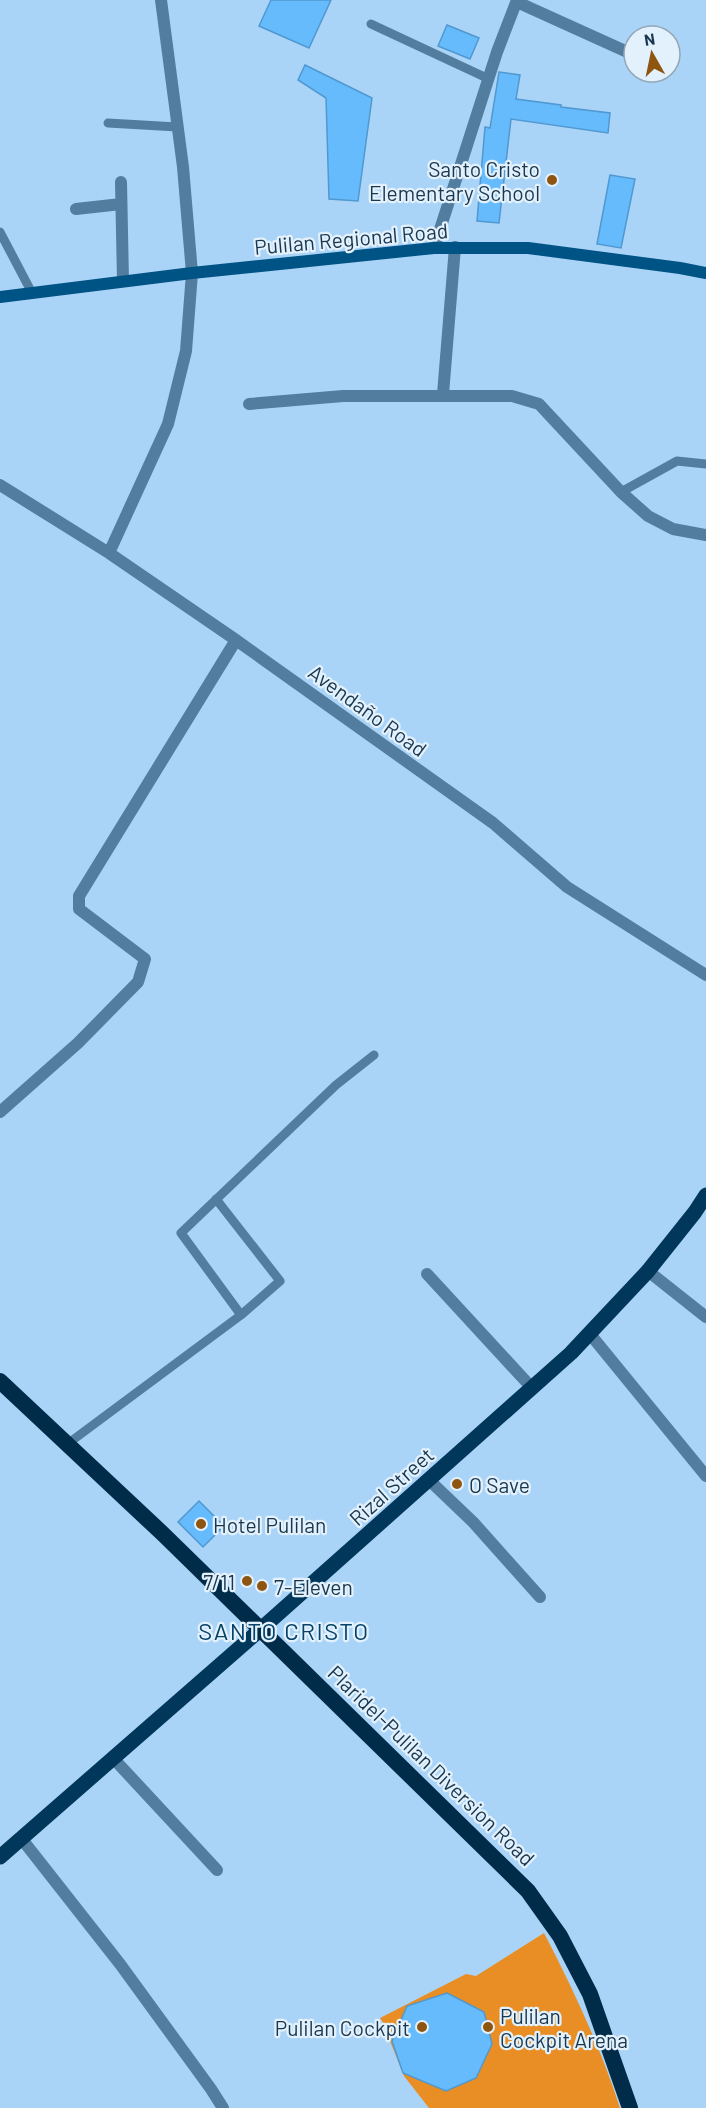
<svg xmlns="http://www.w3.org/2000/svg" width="706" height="2108" viewBox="0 0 706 2108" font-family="Barlow,sans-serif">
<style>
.green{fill:#e88e24}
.building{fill:#66bbfc;stroke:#5098d0;stroke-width:1.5}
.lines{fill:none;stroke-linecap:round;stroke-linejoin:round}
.service{stroke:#537d9f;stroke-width:9}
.minor{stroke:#537d9f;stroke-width:12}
.secondary{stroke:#005485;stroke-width:12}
.primary{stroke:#00375a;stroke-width:15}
.trunk{stroke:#002c49;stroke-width:16}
.poi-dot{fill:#8e5510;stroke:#e3f1fd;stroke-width:2}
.labels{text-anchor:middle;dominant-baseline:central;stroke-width:4.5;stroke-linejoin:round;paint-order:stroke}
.poi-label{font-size:21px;fill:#19374e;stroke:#e3f1fd;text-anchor:start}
.street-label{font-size:21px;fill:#19374e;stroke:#e3f1fd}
.quarter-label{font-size:24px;letter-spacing:1.5px;fill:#05436a;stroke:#e3f1fd}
</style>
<rect width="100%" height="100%" fill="#aad4f7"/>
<path class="green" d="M 544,1933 C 574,1991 600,2046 620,2108 L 429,2108 L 404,2076 L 390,2041 L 391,2035 L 380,2018 L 466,1974 L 476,1976 Z"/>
<path class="building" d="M 271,0 L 331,0 L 309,48 L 259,26 Z
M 447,25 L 479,38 L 470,59 L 438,46 Z
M 305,65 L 372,98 L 358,201 L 329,199 L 326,98 L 298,80 Z
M 499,72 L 520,75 L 516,99 L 561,105 L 561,107 L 610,113 L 608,133 L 511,119 L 499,223 L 477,221 L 485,127 L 490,128 Z
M 610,175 L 635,179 L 621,248 L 597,244 Z
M 199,1501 L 224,1526 L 203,1547 L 178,1522 Z
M 447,1993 L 484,2012 L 492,2044 L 476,2078 L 446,2091 L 403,2073 L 392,2041 L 407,2006 Z"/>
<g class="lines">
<path class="service" d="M 371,24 L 489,79
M 108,123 L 177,127
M 0,232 L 32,293
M 621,492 L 677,461 L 706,464
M 216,1199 L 280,1281 L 241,1315
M 66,1445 L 241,1315 L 181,1233 L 336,1085 L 374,1055"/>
<path class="minor" d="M 517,2 L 634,55
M 121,182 L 123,281
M 76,209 L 121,204
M 434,248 L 497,52 L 517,0
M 443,394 L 455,247
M 249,404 L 343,396 L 512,396 L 539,404 L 621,492 L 648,516 L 673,529 L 706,535
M 0,485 L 109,553 L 236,640 L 493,823 L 567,887 L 706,975
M 109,553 L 168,424 L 186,351 L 192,273 L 183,167 L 161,0
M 0,1112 L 78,1043 L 138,982 L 145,959 L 79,909 L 79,896 L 236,640
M 648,1271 L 706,1317
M 427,1274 L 532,1388
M 590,1334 L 706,1476
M 429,1480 L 473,1522 L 540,1597
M 113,1758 L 217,1870
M 21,1838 L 120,1964 L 211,2089 L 223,2108"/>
<path class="secondary" d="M 0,297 L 192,273 L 434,248 L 528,248 L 680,268 L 706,273"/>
<path class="primary" d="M 0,1857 L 261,1629 L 571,1353 L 648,1271 L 695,1212 L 706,1195"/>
<path class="trunk" d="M 0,1381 L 163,1534 L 528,1891 L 560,1936 L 590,1994 L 630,2108"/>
</g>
<g class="poi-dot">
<circle cx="552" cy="180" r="6"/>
<circle cx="457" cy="1484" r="6"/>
<circle cx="201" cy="1524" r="6"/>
<circle cx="247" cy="1581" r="6"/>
<circle cx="262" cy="1586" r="6"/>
<circle cx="422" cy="2027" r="6"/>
<circle cx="488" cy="2027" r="6"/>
</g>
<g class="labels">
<g class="poi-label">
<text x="540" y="168" text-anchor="end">Santo Cristo<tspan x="540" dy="24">Elementary School</tspan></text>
<text x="469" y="1484">O Save</text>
<text x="213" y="1524">Hotel Pulilan</text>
<text x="235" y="1581" text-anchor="end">7/11</text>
<text x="274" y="1586">7-Eleven</text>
<text x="500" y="2015">Pulilan<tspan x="500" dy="24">Cockpit Arena</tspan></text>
<text x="410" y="2027" text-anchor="end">Pulilan Cockpit</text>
</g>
<g class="street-label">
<text transform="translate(351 238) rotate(-5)">Pulilan Regional Road</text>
<text transform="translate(368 710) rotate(36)">Avendaño Road</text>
<text transform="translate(391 1486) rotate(-42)">Rizal Street</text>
<text transform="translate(432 1765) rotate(44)">Plaridel-Pulilan Diversion Road</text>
</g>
<g class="quarter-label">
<text x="284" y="1630">SANTO CRISTO</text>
</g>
</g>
<g transform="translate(652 54) rotate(351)"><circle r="28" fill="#e3f1fd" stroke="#92a7b7" stroke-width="1.5"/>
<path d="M0-4.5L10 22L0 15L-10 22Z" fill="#8e5510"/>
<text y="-9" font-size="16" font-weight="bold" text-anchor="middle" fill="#19374e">N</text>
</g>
</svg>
